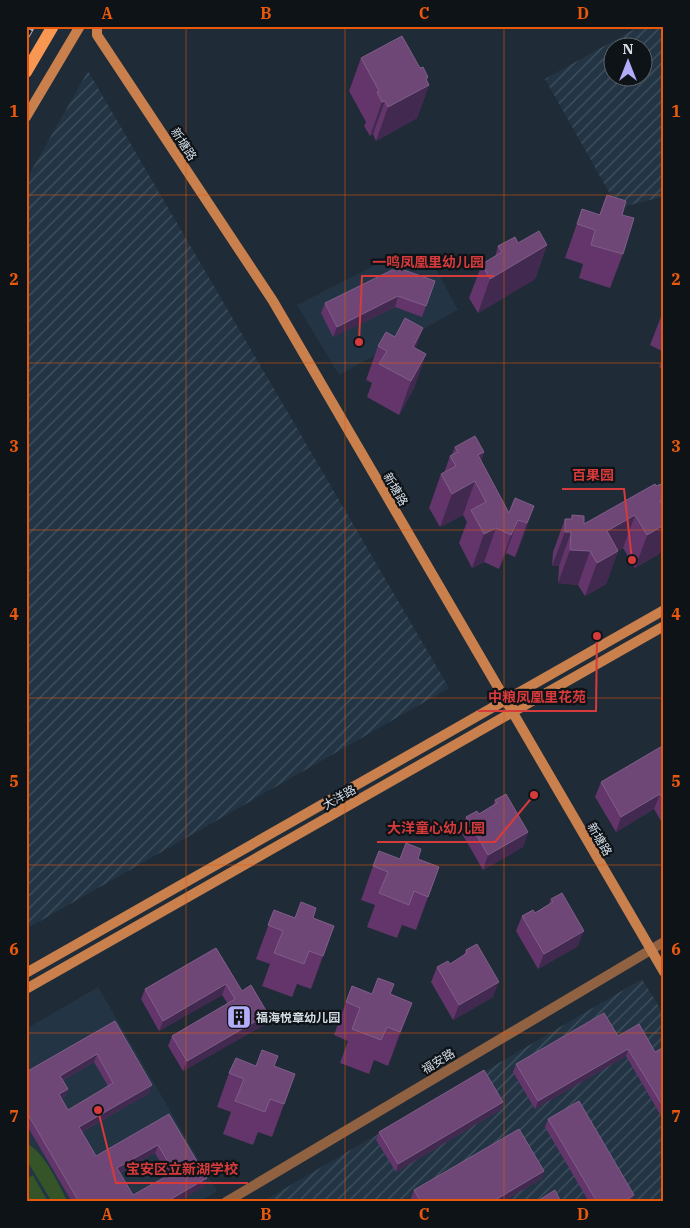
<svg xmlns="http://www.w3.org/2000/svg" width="690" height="1228" viewBox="0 0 690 1228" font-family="'IBM Plex Serif','Noto Sans SC',serif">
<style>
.built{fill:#233545}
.industrial{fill:url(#industrial-furrows);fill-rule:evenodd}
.pitch{fill:#355427}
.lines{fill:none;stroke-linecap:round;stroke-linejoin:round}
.street{stroke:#906242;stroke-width:10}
.secondary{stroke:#ca804c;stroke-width:10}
.primary{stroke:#f79751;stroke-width:12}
.rail-casing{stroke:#a5aeb7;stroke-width:5}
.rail{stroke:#0e1318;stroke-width:3;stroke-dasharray:9;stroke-linecap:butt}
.wall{fill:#63356a;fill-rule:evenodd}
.shaded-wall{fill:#422950}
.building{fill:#6f4777;stroke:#7f5e88;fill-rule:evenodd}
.grid{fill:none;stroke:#e8590c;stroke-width:1;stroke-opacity:0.55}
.labels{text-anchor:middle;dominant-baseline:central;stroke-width:4.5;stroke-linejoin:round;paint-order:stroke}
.street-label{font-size:12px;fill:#d4dce4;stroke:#0e1318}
.poi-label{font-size:12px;font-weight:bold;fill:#d4dce4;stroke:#0e1318;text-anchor:start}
.leader{fill:none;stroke:#d63a3b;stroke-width:2}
.callout-dot{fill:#d63a3b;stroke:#0e1318;stroke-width:2}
.callout-label{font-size:14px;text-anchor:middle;font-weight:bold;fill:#d63a3b;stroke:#0e1318;stroke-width:4.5;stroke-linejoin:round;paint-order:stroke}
.neatline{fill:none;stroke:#e8590c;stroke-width:2}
.grid-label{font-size:16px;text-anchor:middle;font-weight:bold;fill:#e8590c}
</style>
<defs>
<pattern id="industrial-furrows" width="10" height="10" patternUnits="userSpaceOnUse" patternTransform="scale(1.25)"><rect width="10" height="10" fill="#233545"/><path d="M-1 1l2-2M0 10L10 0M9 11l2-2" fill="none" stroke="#425260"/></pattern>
</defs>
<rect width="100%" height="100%" fill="#1f2b37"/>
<path class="built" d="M 391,257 L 433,264 L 458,310 L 339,375 L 297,305 Z
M 98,987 L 217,1191 L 199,1202 L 26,1202 L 26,1029 Z"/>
<path class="industrial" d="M 640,26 L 664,26 L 664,199 L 662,197 L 618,208 L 545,79 ZM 612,48 L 642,48 L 642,78 L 612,78 Z
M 88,71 L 449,688 L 26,929 L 26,180 Z
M 642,979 L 664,1015 L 664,1202 L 262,1202 Z"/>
<path class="pitch" d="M 26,1143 C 45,1152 58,1184 68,1202 L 52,1202 L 26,1159 Z
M 33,1175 L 48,1202 L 26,1202 L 26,1179 Z"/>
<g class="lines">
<path class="street" d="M 226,1202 L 664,942"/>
<path class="secondary" d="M 97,26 L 97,35 L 273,301 L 664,972
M 26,117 L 80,26
M 26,973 L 664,610
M 26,989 L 664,626"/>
<path class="primary" d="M 26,72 L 53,26"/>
<defs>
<path id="rail" d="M 26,38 L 33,26"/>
</defs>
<use href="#rail" class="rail-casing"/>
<use href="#rail" class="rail"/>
</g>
<path class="wall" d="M 361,58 L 420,68 L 428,77 L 427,81 L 429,85 L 417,118 L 376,141 L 373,134 L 370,136 L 364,126 L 366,122 L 349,91 Z
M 607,195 L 622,215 L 623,254 L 610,288 L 579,278 L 583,264 L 565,258 L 582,209 L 599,215 Z
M 518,243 L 547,245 L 535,279 L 478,313 L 469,298 L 482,264 L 495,257 L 498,246 Z
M 435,281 L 422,317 L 395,307 L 333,337 L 321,313 L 325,303 Z
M 664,309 L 664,352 L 650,345 Z
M 378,346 L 416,349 L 426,354 L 414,388 L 399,415 L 367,397 L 372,383 L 366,380 Z
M 664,356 L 664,370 L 659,367 Z
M 455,447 L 484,452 L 481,461 L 509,513 L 534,506 L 522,540 L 515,557 L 506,553 L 499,569 L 484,562 L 472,568 L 459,543 L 467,522 L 463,515 L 440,527 L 429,508 L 441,474 L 444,473 L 450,456 L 452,454 Z
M 664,490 L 664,542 L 659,554 L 635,568 L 623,548 L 618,551 L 606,584 L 585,596 L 578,585 L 558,583 L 559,566 L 552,566 L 553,552 L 565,519 L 571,519 L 572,515 L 584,524 Z
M 664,675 L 664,688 L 661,683 Z
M 664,745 L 664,826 L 654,809 L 616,832 L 595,797 L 601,782 Z
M 495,800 L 528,832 L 523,847 L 483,870 L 461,832 L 466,817 L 479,814 L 493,806 Z
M 400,859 L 418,859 L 439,867 L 416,930 L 402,925 L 397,938 L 367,927 L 375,905 L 361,900 L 373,866 Z
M 551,899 L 578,946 L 538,969 L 516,931 L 522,916 L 535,913 L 549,904 Z
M 274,910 L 295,918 L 313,918 L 334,926 L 311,989 L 297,984 L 292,997 L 262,986 L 270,964 L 256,959 Z
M 216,948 L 242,991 L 264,1025 L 183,1071 L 168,1046 L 172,1036 L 228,1004 L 222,995 L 159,1031 L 141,999 L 145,989 Z
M 466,950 L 493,997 L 453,1020 L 431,982 L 437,967 L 450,964 L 464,955 Z
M 352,986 L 372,994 L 391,994 L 412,1003 L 388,1066 L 374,1060 L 369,1074 L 340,1063 L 348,1041 L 334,1035 Z
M 115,1021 L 149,1093 L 82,1132 L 96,1156 L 169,1114 L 204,1186 L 177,1202 L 72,1202 L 26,1124 L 26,1072 ZM 94,1062 L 108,1086 L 68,1110 L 61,1099 L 65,1096 L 68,1089 L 63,1080 ZM 155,1153 L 168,1175 L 133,1195 L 120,1173 Z
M 618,1036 L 655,1052 L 664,1047 L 664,1121 L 626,1056 L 535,1109 L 513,1072 L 516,1064 Z
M 256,1066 L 274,1066 L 295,1074 L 272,1137 L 258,1132 L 253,1145 L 223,1134 L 231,1112 L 217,1107 L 229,1073 Z
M 503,1102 L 500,1110 L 396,1172 L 376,1140 L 379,1132 Z
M 548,1119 L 632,1202 L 589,1202 L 545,1127 Z
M 544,1171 L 541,1179 L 502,1202 L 413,1202 L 411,1198 L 414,1190 Z"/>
<path class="shaded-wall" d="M 428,77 L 424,88 L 429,85 L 417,118 L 376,141 L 388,107 Z
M 385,101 L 373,134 L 370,136 L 382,102 Z
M 547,245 L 535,279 L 478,313 L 490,279 Z
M 398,296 L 395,307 L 333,337 L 337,327 Z
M 423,328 L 411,362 L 413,347 Z
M 426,354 L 414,388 L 399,415 L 411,381 Z
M 484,452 L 473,483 L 475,481 L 463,515 L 440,527 L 452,494 L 478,455 Z
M 664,499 L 664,542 L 659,554 L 635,568 L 660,501 Z
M 534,506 L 522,540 L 515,557 L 527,523 Z
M 635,515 L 623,548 L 618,551 L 606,584 L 585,596 L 597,563 L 607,531 Z
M 518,520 L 506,553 L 499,569 L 511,535 Z
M 496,528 L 484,562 L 472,568 L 484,534 Z
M 565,532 L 571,532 L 559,566 L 552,566 Z
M 570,550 L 590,551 L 578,585 L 558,583 Z
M 660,794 L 654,809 L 616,832 L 621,817 Z
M 528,832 L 523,847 L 483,870 L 488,855 Z
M 439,867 L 427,901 L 416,930 L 428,897 Z
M 334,926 L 322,960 L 311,989 L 323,956 Z
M 584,931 L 578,946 L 538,969 L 544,954 Z
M 499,982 L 493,997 L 453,1020 L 459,1005 Z
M 226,984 L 222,995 L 159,1031 L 163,1021 Z
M 412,1003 L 400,1036 L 388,1066 L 400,1032 Z
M 268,1014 L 264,1025 L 183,1071 L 187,1061 Z
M 628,1049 L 626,1056 L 535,1109 L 538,1101 Z
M 97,1054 L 94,1062 L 57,1083 L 60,1076 Z
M 295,1074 L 283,1108 L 272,1137 L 284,1104 Z
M 152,1085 L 149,1093 L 76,1135 L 79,1127 Z
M 68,1089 L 65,1096 L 56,1102 L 59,1094 Z
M 503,1102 L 500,1110 L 396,1172 L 398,1164 Z
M 158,1145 L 155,1153 L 114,1176 L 117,1168 Z
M 544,1171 L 541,1179 L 502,1202 L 492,1202 Z
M 207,1178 L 204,1186 L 177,1202 L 166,1202 Z
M 634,1195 L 632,1202 L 624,1202 Z"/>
<path class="building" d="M 402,36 L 420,68 L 423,67 L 428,77 L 426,79 L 429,85 L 388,107 L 385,101 L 382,102 L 377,92 L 379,91 L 361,58 Z
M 607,195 L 626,201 L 622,215 L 634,218 L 623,254 L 591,245 L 595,230 L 577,224 L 582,209 L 600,215 Z
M 539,231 L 547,245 L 490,279 L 482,264 L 502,252 L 498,246 L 515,237 L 518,243 Z
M 392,270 L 404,270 L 435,281 L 426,306 L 398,296 L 337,327 L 325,303 Z
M 405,318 L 423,328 L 413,347 L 426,354 L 411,381 L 379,364 L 387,351 L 378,346 L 386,332 L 395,337 Z
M 475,436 L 484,452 L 478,455 L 509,513 L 515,498 L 534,506 L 527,523 L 518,520 L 511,535 L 496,528 L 484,534 L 471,510 L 486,502 L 475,481 L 452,494 L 441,474 L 456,466 L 450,456 L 458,452 L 455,447 Z
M 655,484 L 657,486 L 660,484 L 664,490 L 664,499 L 660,501 L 664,507 L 664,525 L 647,535 L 635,515 L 607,531 L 618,551 L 597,563 L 590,551 L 570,550 L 571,532 L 565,532 L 565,519 L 572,519 L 572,515 L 584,516 L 584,524 Z
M 664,745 L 664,801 L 660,794 L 621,817 L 601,782 Z
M 506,794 L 528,832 L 488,855 L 466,817 L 477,811 L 479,814 L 497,803 L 495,800 Z
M 406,843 L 421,849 L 418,859 L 439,867 L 428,897 L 414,891 L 409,905 L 379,893 L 388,872 L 373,866 L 379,851 L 400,859 Z
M 562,893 L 584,931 L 544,954 L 522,916 L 533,910 L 535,913 L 553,902 L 551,899 Z
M 301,902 L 316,908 L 313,918 L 334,926 L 323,956 L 309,951 L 304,964 L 274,953 L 283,931 L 268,925 L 274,910 L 295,918 Z
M 477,944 L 499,982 L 459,1005 L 437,967 L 448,961 L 450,964 L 467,953 L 466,950 Z
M 216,948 L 242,991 L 251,985 L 268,1014 L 187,1061 L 172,1036 L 235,999 L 226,984 L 163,1021 L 145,989 Z
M 378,978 L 394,984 L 390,994 L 412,1003 L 400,1032 L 387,1027 L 381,1040 L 352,1029 L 360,1008 L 346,1002 L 352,986 L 372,994 Z
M 604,1013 L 618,1036 L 639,1024 L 655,1052 L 664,1047 L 664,1108 L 628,1049 L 538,1101 L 516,1064 Z
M 115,1021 L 152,1085 L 79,1127 L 96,1156 L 169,1114 L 207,1178 L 166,1202 L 79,1202 L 26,1111 L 26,1072 ZM 97,1054 L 113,1083 L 68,1110 L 59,1094 L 68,1089 L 60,1076 ZM 158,1145 L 174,1172 L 133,1195 L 117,1168 Z
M 262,1050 L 278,1056 L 274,1066 L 295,1074 L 284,1104 L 270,1099 L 265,1112 L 235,1101 L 244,1079 L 229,1073 L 236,1058 L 256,1066 Z
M 484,1070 L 503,1102 L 398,1164 L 379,1132 Z
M 579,1101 L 634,1195 L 624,1202 L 597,1202 L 548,1119 Z
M 519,1129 L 544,1171 L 492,1202 L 421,1202 L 414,1190 Z
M 555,1190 L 561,1202 L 536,1202 Z"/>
<path class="grid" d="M 186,26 L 186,1202M 345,26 L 345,1202M 504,26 L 504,1202M 26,195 L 664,195M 26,363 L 664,363M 26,530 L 664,530M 26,698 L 664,698M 26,865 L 664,865M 26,1033 L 664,1033"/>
<defs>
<symbol id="building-square" viewBox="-11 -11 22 22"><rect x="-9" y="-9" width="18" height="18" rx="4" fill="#b3adf9" stroke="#0e1318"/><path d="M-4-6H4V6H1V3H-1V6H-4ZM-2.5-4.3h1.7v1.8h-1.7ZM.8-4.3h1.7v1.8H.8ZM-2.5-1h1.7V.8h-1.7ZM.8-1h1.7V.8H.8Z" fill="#111"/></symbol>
</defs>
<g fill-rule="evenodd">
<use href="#building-square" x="225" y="1003" width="28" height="28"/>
</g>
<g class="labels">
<g class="street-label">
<text transform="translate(184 144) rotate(57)">新塘路</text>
<text transform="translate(396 489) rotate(60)">新塘路</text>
<text transform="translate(339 797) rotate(-30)">大洋路</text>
<text transform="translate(600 839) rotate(60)">新塘路</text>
<text transform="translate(438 1061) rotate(-31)">福安路</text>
</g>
<g class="poi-label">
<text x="256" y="1017">福海悦章幼儿园</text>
</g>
</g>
<path class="leader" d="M359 342L362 276H494M632 560L624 489H562M597 636L596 711H478M534 795L495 842H377M98 1110L116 1183H248"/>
<g class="callout-dot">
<circle cx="359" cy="342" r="5"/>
<circle cx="632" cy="560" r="5"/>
<circle cx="597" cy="636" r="5"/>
<circle cx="534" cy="795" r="5"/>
<circle cx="98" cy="1110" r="5"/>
</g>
<g class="callout-label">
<text x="428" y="267">一鸣凤凰里幼儿园</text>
<text x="593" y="480">百果园</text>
<text x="537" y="702">中粮凤凰里花苑</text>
<text x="436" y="833">大洋童心幼儿园</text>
<text x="182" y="1174">宝安区立新湖学校</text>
</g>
<rect width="690" height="1228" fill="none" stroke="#0e1318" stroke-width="55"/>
<g transform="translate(628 62)"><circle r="24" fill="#0e1318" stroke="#5d636a"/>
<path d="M0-4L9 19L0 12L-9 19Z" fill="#b3adf9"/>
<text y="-8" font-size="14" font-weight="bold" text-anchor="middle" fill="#d4dce4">N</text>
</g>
<rect x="28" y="28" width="634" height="1172" class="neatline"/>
<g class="grid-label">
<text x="107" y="19">A</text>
<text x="266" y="19">B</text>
<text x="424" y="19">C</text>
<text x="583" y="19">D</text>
<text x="14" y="117">1</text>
<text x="676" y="117">1</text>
<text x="14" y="285">2</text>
<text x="676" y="285">2</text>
<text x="14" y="452">3</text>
<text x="676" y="452">3</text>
<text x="14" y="620">4</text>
<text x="676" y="620">4</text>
<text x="14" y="787">5</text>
<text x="676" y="787">5</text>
<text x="14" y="955">6</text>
<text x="676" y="955">6</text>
<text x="14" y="1122">7</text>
<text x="676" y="1122">7</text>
<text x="107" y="1220">A</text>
<text x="266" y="1220">B</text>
<text x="424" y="1220">C</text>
<text x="583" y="1220">D</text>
</g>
</svg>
